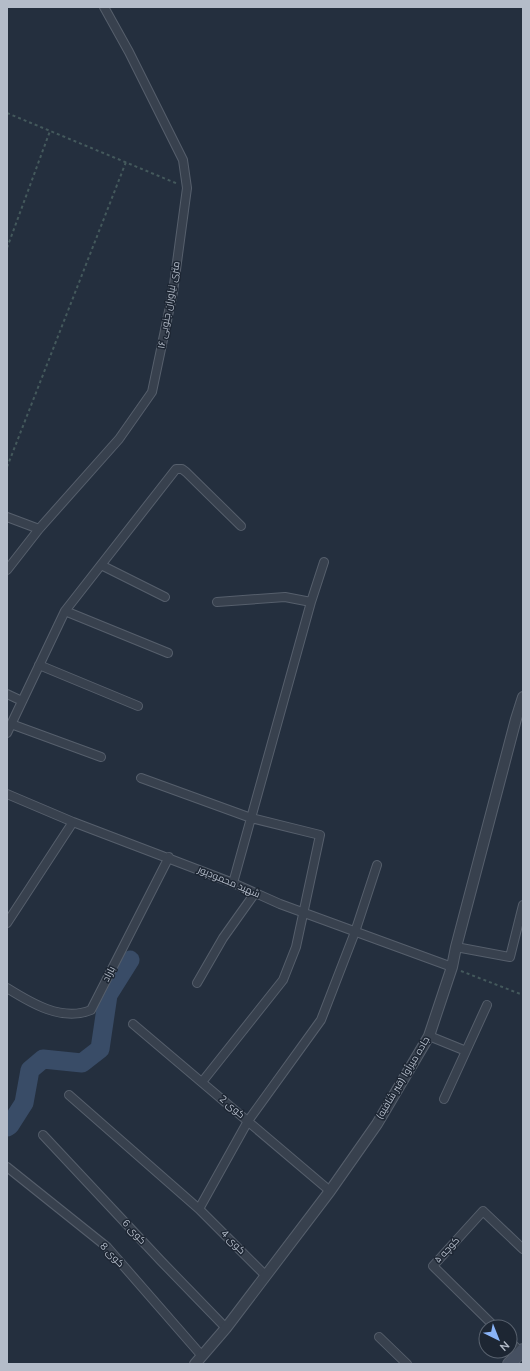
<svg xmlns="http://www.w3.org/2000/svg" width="530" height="1371" viewBox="0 0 530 1371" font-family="'Nunito Sans',Cairo,sans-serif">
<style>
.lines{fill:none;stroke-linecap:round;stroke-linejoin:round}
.river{stroke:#394c67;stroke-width:19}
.minor-casing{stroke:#565f6c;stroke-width:10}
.tertiary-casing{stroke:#565f6c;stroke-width:12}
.secondary-casing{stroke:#565f6c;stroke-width:14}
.path{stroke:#44595c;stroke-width:2;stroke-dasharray:3 3;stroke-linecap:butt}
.minor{stroke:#38414e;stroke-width:8}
.tertiary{stroke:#38414e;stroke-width:10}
.secondary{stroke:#465061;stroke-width:12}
.labels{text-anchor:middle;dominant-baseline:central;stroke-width:3;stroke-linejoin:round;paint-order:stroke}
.street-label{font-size:10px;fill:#b4bcc9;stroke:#1d2633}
</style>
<rect width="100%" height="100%" fill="#242f3e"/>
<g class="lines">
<path class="river" d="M 7,1127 L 10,1125 L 24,1103 L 30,1070 L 43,1059 L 82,1063 L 100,1049 L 108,995 L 130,960"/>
<defs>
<path id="minor" d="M 7,517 L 39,529
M 101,565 L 165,597
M 7,570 L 39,529 L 119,439 L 152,392 L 173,292 L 187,188 L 183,160 L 129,52 L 104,7
M 217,602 L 285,597 L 311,602
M 65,611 L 168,653
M 39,665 L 138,706
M 7,694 L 22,701
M 11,724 L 101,757
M 7,733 L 65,611 L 176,469 L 182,469 L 186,472 L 241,526
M 141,778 L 251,818 L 320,835 L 296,947 L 283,980 L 202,1082
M 7,794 L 73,822 L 233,883 L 280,904 L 452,967
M 233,883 L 311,602 L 324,562
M 7,923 L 73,822
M 456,947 L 510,957 L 523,905
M 197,983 L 223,938 L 255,893
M 7,988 C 31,1003 62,1022 91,1010 L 169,857
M 133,1024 L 330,1191
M 429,1036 L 466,1051 L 487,1005
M 69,1095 L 199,1209 L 266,1276
M 444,1099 L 466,1051
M 43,1135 L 161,1261 L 226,1328
M 7,1167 L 107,1247 L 202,1356
M 199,1209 L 248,1121 L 321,1020 L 355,932 L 377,865
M 495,1327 L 433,1266 L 483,1211 L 523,1249
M 379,1337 L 407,1364
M 510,1342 L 521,1352"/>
<path id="tertiary" d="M 195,1364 L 226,1328 L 330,1191 L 377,1124 L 429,1036 L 452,967 L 456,947 L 516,719 L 523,697"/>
<path id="secondary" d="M 509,1364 L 523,1350"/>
</defs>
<use href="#minor" class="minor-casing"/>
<use href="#tertiary" class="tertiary-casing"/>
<use href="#secondary" class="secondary-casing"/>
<path class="path" d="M 7,113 L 178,184
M 7,248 L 50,131
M 7,467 L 126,162
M 461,971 L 523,995"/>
<use href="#minor" class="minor"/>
<use href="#tertiary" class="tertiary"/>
<use href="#secondary" class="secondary"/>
</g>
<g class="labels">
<g class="street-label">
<text transform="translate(169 305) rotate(-80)">۱۶ متری نیاوران جنوبی</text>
<text transform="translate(229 882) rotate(23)">شهید محمودپور</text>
<text transform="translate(109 974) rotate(-63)">باراد</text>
<text transform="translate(403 1078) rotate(-59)">جاده میرآوا (قبر شافیه)</text>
<text transform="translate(232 1107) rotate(40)">کوی 2</text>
<text transform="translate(134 1232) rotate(47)">کوی 6</text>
<text transform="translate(233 1242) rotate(45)">کوی 4</text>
<text transform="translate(447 1250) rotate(-47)">کوچه ۵</text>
<text transform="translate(112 1255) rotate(46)">کوی 8</text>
</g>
</g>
<rect width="530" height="1371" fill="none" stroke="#b4bcc9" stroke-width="16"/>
<g transform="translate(498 1339) rotate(137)"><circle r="19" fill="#1d2633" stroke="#59626f"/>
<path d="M0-3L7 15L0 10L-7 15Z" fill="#8ab4f8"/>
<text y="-6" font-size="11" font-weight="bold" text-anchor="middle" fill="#b4bcc9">N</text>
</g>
</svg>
